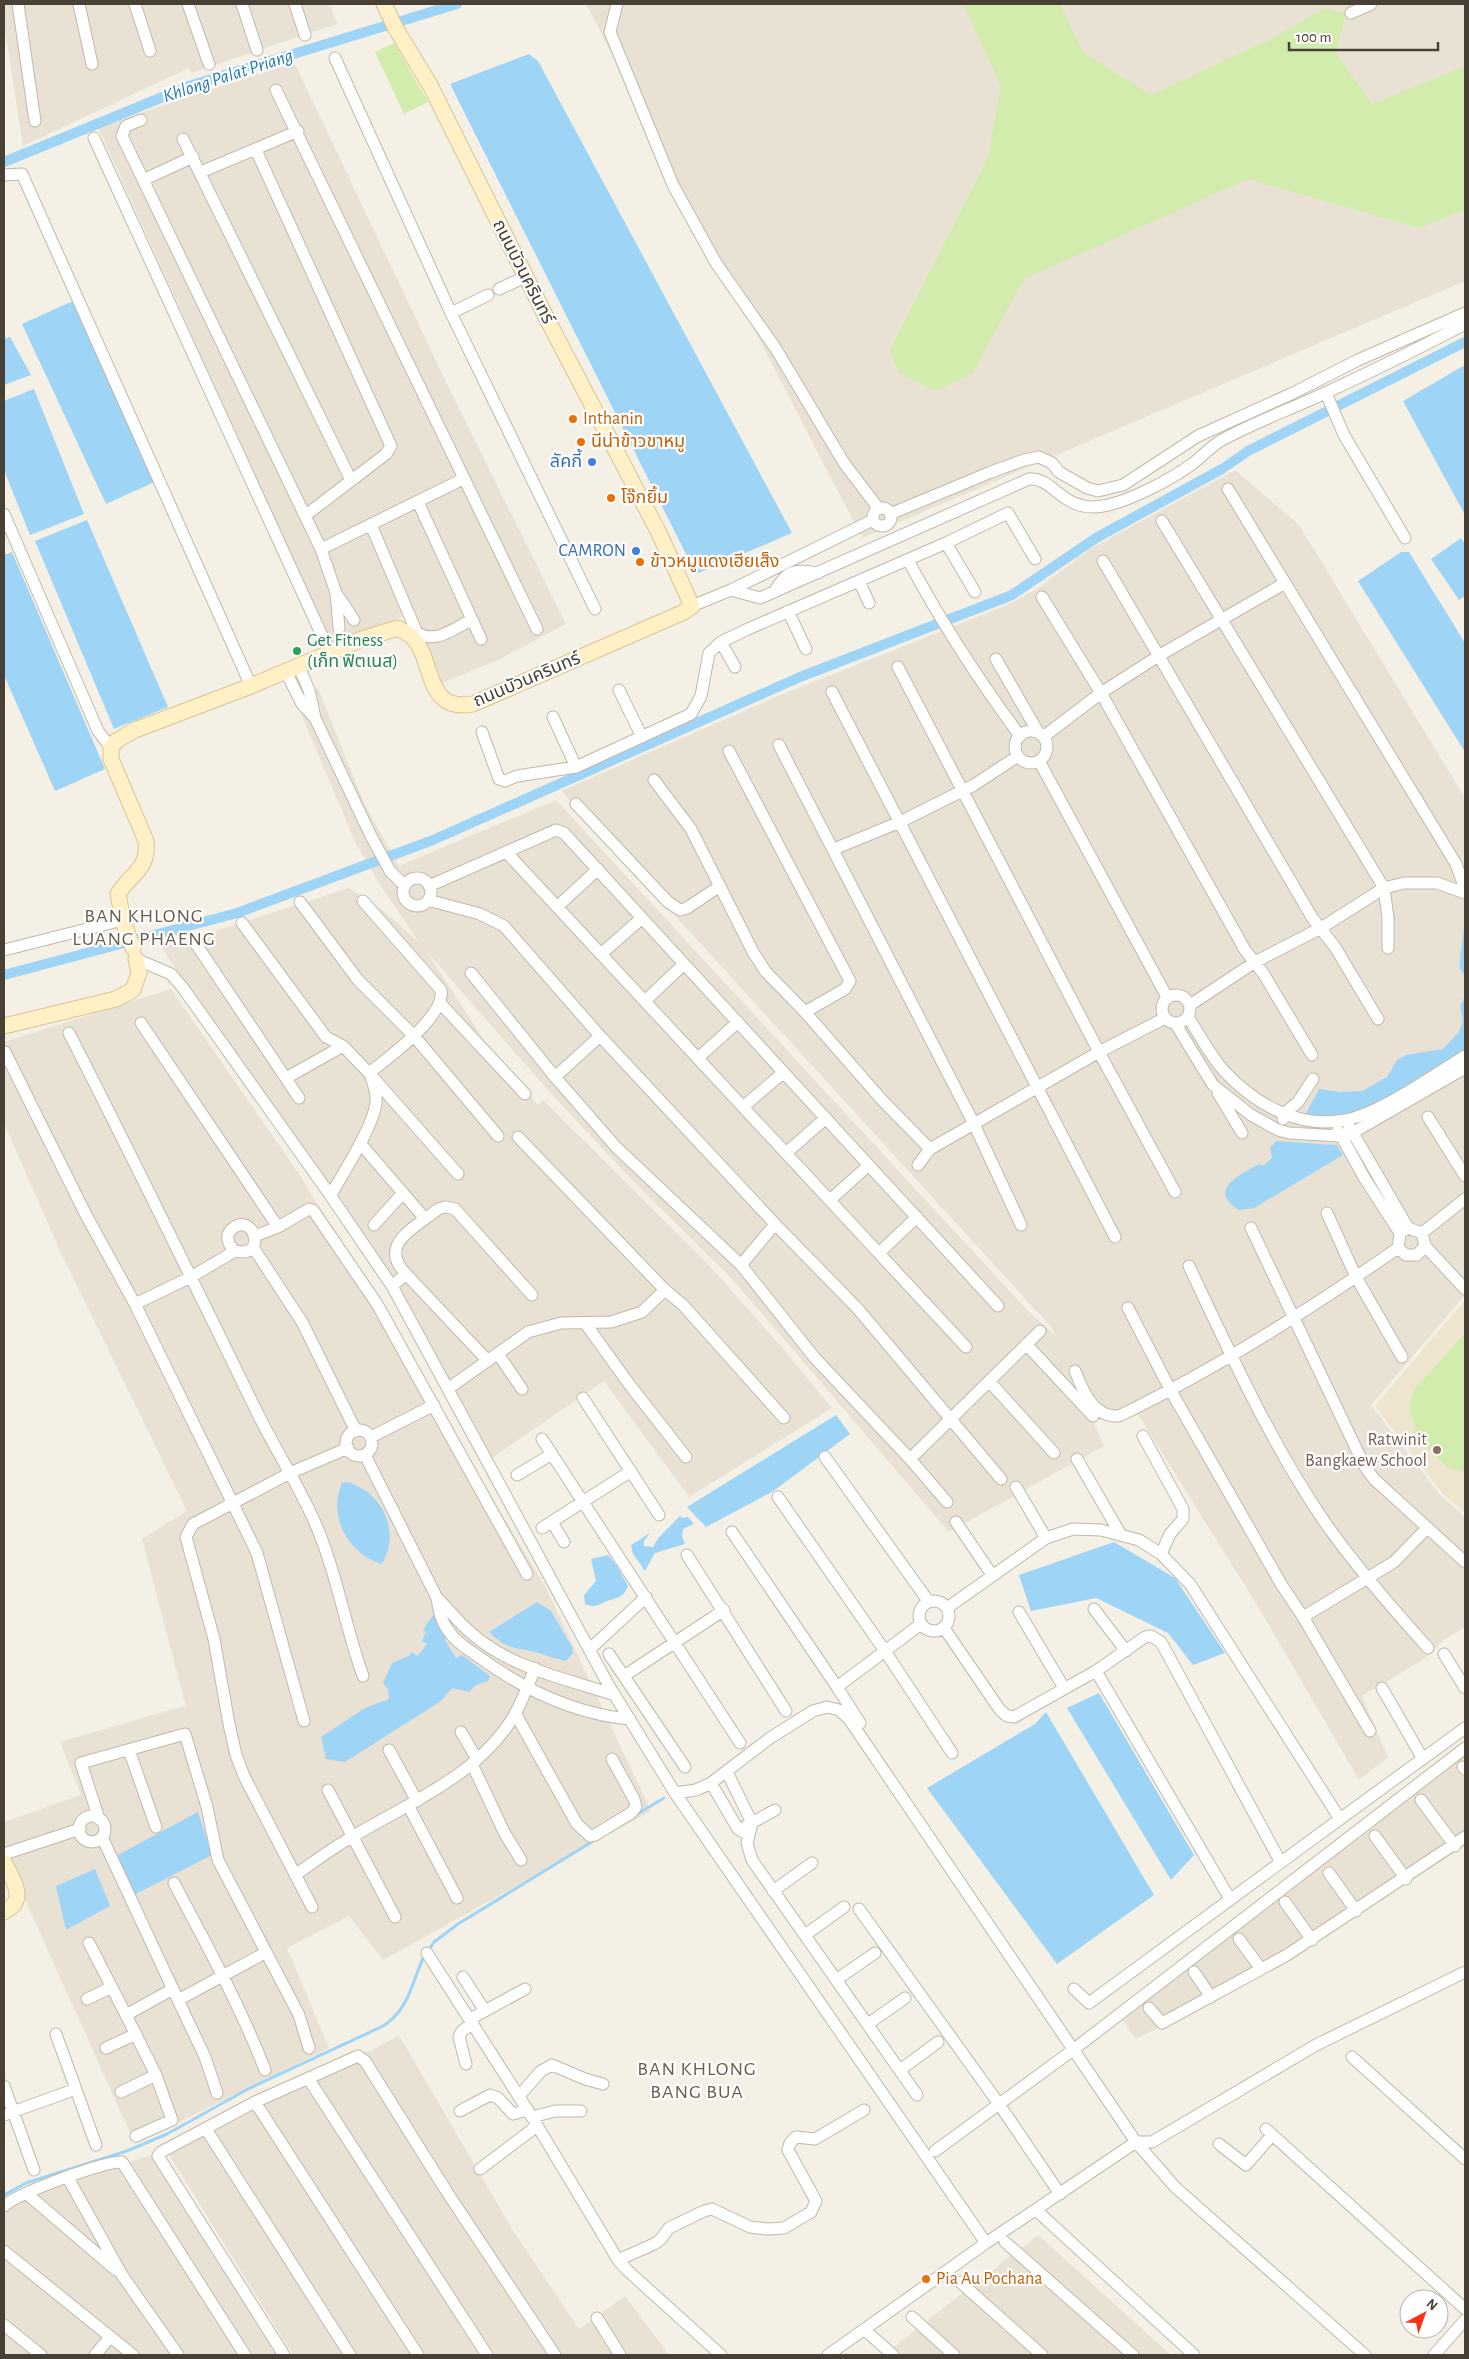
<svg xmlns="http://www.w3.org/2000/svg" width="1469" height="2359" viewBox="0 0 1469 2359" font-family="'Alegreya Sans','Noto Sans Thai',sans-serif">
<style>
.residential{fill:#e9e2d4}
.education{fill:#efe5cf}
.green{fill:#d1ecac}
.water{fill:#9ed4f6}
.lines{fill:none;stroke-linecap:round;stroke-linejoin:round}
.stream{stroke:#9ed4f6;stroke-width:3}
.canal{stroke:#9ed4f6;stroke-width:10}
.street-casing{stroke:#c1b8a8;stroke-width:13}
.secondary-casing{stroke:#d8c493;stroke-width:17}
.street{stroke:#fff;stroke-width:11}
.secondary{stroke:#fff0c6;stroke-width:15}
.food-dot{fill:#e8710a;stroke:#fff;stroke-width:2}
.shop-dot{fill:#3f7fe0;stroke:#fff;stroke-width:2}
.leisure-dot{fill:#2e9e5b;stroke:#fff;stroke-width:2}
.education-dot{fill:#8d6e63;stroke:#fff;stroke-width:2}
.labels{text-anchor:middle;dominant-baseline:central;stroke-width:4.5;stroke-linejoin:round;paint-order:stroke}
.street-label{font-size:18px;fill:#484035;stroke:#fff}
.food-label{font-size:18px;fill:#c56008;stroke:#fff;text-anchor:start}
.shop-label{font-size:18px;fill:#366cbe;stroke:#fff;text-anchor:end}
.leisure-label{font-size:18px;fill:#27864d;stroke:#fff;text-anchor:start}
.education-label{font-size:18px;fill:#785e54;stroke:#fff;text-anchor:end}
.water-label{font-size:19px;font-style:italic;fill:#257ab3;stroke:#fff}
.quarter-label{font-size:20px;letter-spacing:1px;fill:#6c5e4b;stroke:#fff}
</style>
<rect width="100%" height="100%" fill="#f4f0e6"/>
<path class="residential" d="M 4,4 L 330,4 L 337,24 L 191,73 L 189,68 L 23,146 L 4,24 Z
M 586,4 L 1465,4 L 1465,281 L 862,538 Z
M 294,62 L 448,386 L 566,624 L 500,659 L 442,683 L 403,616 L 333,648 L 98,127 Z
M 1235,470 L 1299,525 L 1465,798 L 1465,1295 L 1371,1405 L 1440,1495 L 1465,1517 L 1465,1627 L 1444,1640 L 1424,1659 L 1362,1696 L 1388,1757 L 1359,1780 L 1257,1605 L 1138,1414 L 1119,1422 L 1111,1422 L 1100,1417 L 1086,1404 L 1104,1446 L 949,1532 L 733,1280 L 632,1180 L 555,1098 L 426,951 L 484,1040 L 538,1105 L 543,1100 L 705,1261 L 779,1344 L 832,1408 L 689,1497 L 604,1381 L 492,1458 L 383,1262 L 374,1270 L 162,948 L 349,888 L 385,912 L 419,942 L 382,888 L 356,844 L 294,697 L 318,688 L 364,803 L 399,866 L 556,800 L 1029,1312 L 1055,1335 L 1052,1328 L 561,791 L 778,696 L 1007,605 L 1037,589 L 1090,549 Z
M 171,989 L 301,1177 L 546,1588 L 651,1811 L 383,1960 L 349,1916 L 287,1948 L 329,2048 L 135,2144 L 4,1853 L 4,1822 L 81,1795 L 60,1742 L 184,1706 L 187,1711 L 142,1539 L 187,1511 L 59,1249 L 4,1123 L 4,1042 Z
M 1465,1752 L 1465,1846 L 1307,1947 L 1240,1987 L 1136,2039 L 1120,2017 Z
M 399,2035 L 512,2229 L 579,2329 L 625,2296 L 669,2355 L 293,2355 L 163,2145 L 254,2098 L 355,2050 L 369,2052 Z
M 161,2152 L 285,2355 L 4,2355 L 4,2214 L 26,2193 Z
M 1038,2235 L 1171,2355 L 899,2355 L 892,2348 Z"/>
<path class="education" d="M 1465,1300 L 1465,1513 L 1443,1494 L 1375,1406 Z"/>
<path class="green" d="M 963,4 L 1060,4 L 1083,52 L 1151,95 L 1271,39 L 1325,8 L 1346,14 L 1336,53 L 1372,104 L 1465,66 L 1465,210 L 1419,228 L 1248,179 L 1024,279 L 973,373 L 936,391 L 899,373 L 890,350 L 988,158 L 1001,86 Z
M 394,43 L 428,102 L 404,114 L 375,52 Z
M 1465,1333 L 1465,1471 L 1449,1469 L 1417,1437 L 1410,1411 L 1413,1391 Z"/>
<path class="water" d="M 529,54 L 538,61 L 792,533 L 696,574 L 450,84 Z
M 75,300 L 159,480 L 106,504 L 22,324 Z
M 10,337 L 31,375 L 4,385 L 4,339 Z
M 1465,365 L 1465,515 L 1403,401 Z
M 34,389 L 84,514 L 30,535 L 4,470 L 4,401 Z
M 87,520 L 168,707 L 114,729 L 35,541 Z
M 1461,538 L 1465,544 L 1465,596 L 1459,600 L 1431,559 Z
M 12,552 L 105,769 L 55,791 L 4,675 L 4,555 Z
M 1401,552 L 1409,552 L 1465,643 L 1465,752 L 1358,581 Z
M 1465,920 L 1465,975 L 1459,968 Z
M 1465,996 L 1465,1055 L 1371,1110 L 1323,1120 L 1305,1115 L 1319,1089 L 1340,1092 L 1362,1091 L 1387,1077 L 1397,1060 L 1406,1055 L 1443,1049 L 1459,1032 L 1463,1021 L 1460,1006 Z
M 1276,1141 L 1337,1145 L 1343,1155 L 1254,1208 L 1239,1210 C 1206,1190 1240,1175 1259,1164 L 1263,1166 L 1272,1158 L 1270,1148 Z
M 836,1415 L 850,1434 L 772,1492 L 706,1527 L 687,1507 Z
M 347,1482 C 383,1492 401,1532 382,1564 C 349,1555 327,1516 342,1483 Z
M 680,1516 L 682,1518 L 688,1517 L 694,1524 L 683,1529 L 682,1537 L 685,1544 L 655,1553 L 645,1571 L 633,1554 L 631,1545 L 650,1533 L 644,1541 L 644,1546 L 653,1547 L 659,1537 Z
M 1114,1542 L 1175,1578 L 1225,1653 L 1193,1665 L 1168,1633 L 1096,1598 L 1031,1611 L 1019,1575 Z
M 608,1555 L 617,1566 L 628,1586 C 623,1598 619,1597 607,1601 C 598,1605 595,1608 585,1604 L 584,1595 L 596,1581 L 591,1559 Z
M 537,1602 L 551,1611 L 572,1647 L 573,1653 L 566,1661 C 556,1659 548,1656 539,1653 C 516,1647 507,1650 489,1632 Z
M 433,1615 L 447,1637 L 445,1640 L 456,1658 L 462,1655 L 490,1676 L 488,1681 L 476,1685 L 469,1692 L 452,1688 L 441,1701 L 345,1762 L 326,1759 L 321,1737 L 365,1708 L 389,1699 L 388,1689 L 383,1683 L 392,1663 L 409,1656 L 411,1652 L 418,1656 L 427,1644 L 422,1641 L 426,1632 L 423,1630 Z
M 1099,1693 L 1194,1855 L 1171,1880 L 1067,1708 Z
M 1046,1712 L 1154,1895 L 1057,1964 L 927,1788 L 1035,1724 Z
M 198,1812 L 212,1855 L 132,1896 L 118,1855 Z
M 95,1869 L 110,1906 L 66,1930 L 56,1886 Z"/>
<g class="lines">
<path class="stream" d="M 634,1816 L 664,1798
M 428,1951 L 434,1942 L 458,1924 L 595,1840
M 4,2195 L 26,2183 L 127,2151 L 167,2134 L 248,2089 L 383,2026 C 409,2010 412,1982 424,1956"/>
<path class="canal" d="M 4,162 L 192,85 L 457,4
M 4,975 L 237,913 L 433,840 L 800,677 L 1012,595 L 1096,538 L 1222,469 L 1248,451 L 1465,342"/>
<defs>
<path id="street" d="M 18,4 L 35,121
M 79,4 L 92,64
M 135,4 L 150,51
M 188,4 L 209,64
M 242,4 L 257,50
M 295,4 L 305,35
M 617,4 L 610,32 L 673,185 L 716,263 L 776,349 L 844,463 L 879,509
M 1351,13 L 1371,4
M 335,58 L 451,313 L 595,609
M 276,90 L 537,629
M 141,120 L 126,126 L 122,136 L 321,549 L 336,593 L 339,628
M 94,138 L 330,653
M 183,139 L 351,480
M 256,150 L 391,446 L 386,454 L 306,515
M 201,172 L 298,131
M 4,175 L 22,174 L 251,686
M 143,180 L 193,157
M 499,289 L 525,277
M 451,313 L 488,295
M 1326,393 L 1344,435 L 1405,538
M 1228,489 L 1456,864 L 1465,889
M 418,502 L 481,639
M873 517a9 9 0 1 1 18 0a9 9 0 1 1-18 0Z
M 4,514 L 98,731 L 111,748
M 890,514 L 991,472 L 1024,460 L 1039,457 L 1052,463 L 1059,472 L 1087,488 L 1098,491 L 1123,485 L 1198,436 L 1291,394 L 1358,360 L 1465,313
M 1162,521 L 1384,888 L 1388,918 L 1388,948
M 371,525 L 417,633 C 436,644 453,629 471,620
M 946,543 L 975,592
M 321,549 L 463,479
M 908,560 C 941,622 978,679 1020,736
M 1103,561 L 1313,919 L 1335,947 L 1378,1019
M 859,581 L 869,603
M 731,590 L 760,598 L 1029,479 C 1055,477 1061,513 1103,506 C 1128,502 1172,479 1192,464 C 1202,457 1211,446 1222,440 C 1255,422 1291,409 1325,393 C 1373,371 1419,348 1465,324
M 774,592 C 787,570 793,569 818,573
M 336,593 L 354,620
M 1042,597 L 1101,693 L 1245,950 L 1263,973 L 1312,1055
M 692,606 L 731,590 L 873,520
M 788,611 L 806,649
M 721,642 L 735,667
M 996,659 L 1038,732
M 299,667 L 309,690 L 315,718
M 898,667 L 1099,1052 L 1175,1192
M 286,672 L 302,704 L 315,718 L 371,836 L 390,871 L 405,886
M 619,690 L 642,737
M 832,692 L 1115,1237
M 553,717 L 576,767
M1015 747a16 16 0 1 1 32 0a16 16 0 1 1-32 0Z
M 482,732 L 499,779 L 505,781 L 517,776 L 576,767 L 691,714 L 701,696 L 709,653 L 721,642 L 748,629 L 946,543 L 1008,513 L 1035,559
M 1043,737 L 1101,693 L 1160,655 L 1285,583
M 779,745 L 974,1124 L 1021,1225
M 729,751 L 850,981 L 845,989 L 805,1012
M 1039,761 L 1167,997
M 654,780 L 691,829 L 753,952 L 766,972 L 805,1012 L 882,1100 L 930,1149
M 576,804 L 668,902 L 680,910 L 687,908 L 720,886
M 834,849 L 900,822 L 974,785 L 1018,756
M 507,853 L 966,1347
M403 892a14 14 0 1 1 28 0a14 14 0 1 1-28 0Z
M 429,886 L 556,830 L 564,833 L 998,1306
M 428,900 L 480,914 L 504,926 L 600,1036 L 775,1224 L 858,1309 L 1001,1479
M 363,901 L 441,990 C 446,1016 388,1058 369,1073
M 300,902 L 358,980 L 414,1036 L 498,1136
M 557,907 L 598,869
M 242,923 L 326,1037 L 343,1046 L 369,1073 L 458,1174
M 194,941 L 299,1098
M 4,950 L 123,920 L 125,927
M 135,954 L 136,959 L 171,974 L 183,988 L 328,1192 L 392,1286 L 609,1686 L 675,1793 L 986,2243
M 601,954 L 642,918
M 471,973 L 555,1077 L 616,1147 L 741,1265 L 814,1357 L 910,1459 L 947,1502
M1162 1009a14 14 0 1 1 28 0a14 14 0 1 1-28 0Z
M 645,1001 L 684,964
M 440,1003 L 525,1094
M 1190,1005 L 1255,962 L 1321,928 L 1384,888 L 1404,883 L 1437,883 L 1465,893
M 1188,1017 C 1199,1034 1210,1055 1224,1071 C 1255,1104 1298,1129 1345,1120 C 1379,1114 1434,1075 1465,1056
M 141,1023 L 278,1227
M 1175,1023 L 1213,1085 L 1251,1115 L 1278,1130 L 1289,1133 L 1340,1136 L 1352,1133 L 1465,1068
M 69,1033 C 133,1158 194,1283 255,1408 C 274,1448 299,1485 316,1525 C 337,1574 345,1626 363,1676
M 5,1052 L 86,1215 L 135,1304 L 257,1553 L 304,1721
M 698,1058 L 738,1022
M 555,1077 L 600,1036
M 286,1078 L 343,1046
M 1218,1093 L 1242,1133
M 743,1107 L 784,1072
M 1428,1117 L 1465,1176
M 1283,1119 L 1285,1113 L 1298,1102 L 1313,1079
M 1349,1126 L 1408,1228
M 1338,1130 L 1365,1179 L 1400,1233
M 518,1137 L 665,1290 L 683,1305 L 784,1418
M 360,1143 L 421,1214
M 786,1153 L 826,1118
M 918,1165 L 930,1149 L 1099,1052 L 1165,1018
M 331,1195 C 343,1173 373,1127 376,1103 C 377,1094 374,1085 371,1077
M 830,1200 L 869,1165
M 1327,1213 L 1356,1277 L 1402,1357
M 374,1225 L 403,1193
M 1251,1228 L 1364,1465 L 1374,1479 L 1465,1562
M 1408,1228 L 1422,1233 L 1425,1246 L 1417,1255 L 1406,1255 L 1398,1248 L 1400,1233 Z
M 1422,1233 L 1465,1199
M 255,1236 L 278,1227 L 309,1209 L 313,1210 L 377,1304 L 527,1574
M 1425,1246 L 1465,1289
M 253,1247 L 302,1322 L 356,1431
M 879,1253 L 917,1217
M 741,1265 L 775,1224
M 1189,1266 C 1230,1353 1271,1444 1326,1524 C 1357,1568 1392,1608 1428,1648
M 406,1274 L 488,1361
M 392,1286 L 406,1274 C 377,1244 415,1228 438,1209 L 445,1207 L 455,1209 L 532,1295
M 135,1304 L 191,1277 L 235,1251 C 268,1259 254,1212 233,1228 C 224,1235 228,1245 235,1251
M 1128,1308 L 1171,1391 L 1281,1584 L 1303,1617 L 1370,1731
M 585,1323 L 629,1384 L 686,1457
M 1026,1344 L 1093,1416
M 498,1354 L 522,1389
M 1075,1371 C 1083,1391 1093,1418 1119,1416 C 1216,1369 1309,1310 1398,1248
M 989,1381 L 1054,1453
M 449,1388 L 528,1332 L 561,1323 L 611,1322 L 642,1312 L 665,1290
M 583,1398 L 659,1515
M346 1443a13 13 0 1 1 26 0a13 13 0 1 1-26 0Z
M 1143,1436 L 1183,1509 L 1183,1519 L 1170,1534 L 1161,1554
M 371,1437 L 434,1405
M 542,1439 L 740,1743
M 365,1455 L 437,1598 C 439,1611 441,1622 450,1633 C 457,1643 469,1650 479,1657 C 523,1689 575,1714 630,1719
M 825,1457 L 929,1602
M 910,1459 L 1040,1331
M 1077,1459 L 1121,1535
M 517,1475 L 552,1454
M 1016,1487 L 1046,1538
M 778,1497 L 885,1651 L 952,1753
M 552,1522 L 564,1542
M 956,1522 L 992,1575
M 542,1528 L 631,1471
M 732,1532 L 837,1687 L 921,1624
M 687,1555 L 786,1711
M 437,1598 C 448,1608 457,1621 469,1631 C 507,1667 566,1679 615,1695
M919 1616a15 15 0 1 1 30 0a15 15 0 1 1-30 0Z
M 947,1608 L 1046,1538 L 1073,1529 L 1101,1530 L 1139,1540 L 1161,1554 L 1190,1584 L 1340,1819 L 1089,2003 L 1074,1989
M 1094,1609 L 1126,1651
M 1019,1612 L 1064,1688
M 1303,1617 L 1394,1562 L 1427,1528
M 944,1628 L 1000,1710 L 1007,1716 L 1014,1717 L 1096,1671 L 1145,1637 L 1151,1636 L 1161,1642 L 1280,1861
M 590,1649 L 646,1597
M 609,1654 L 685,1767
M 1444,1654 L 1465,1688
M 1096,1671 L 1230,1899
M 624,1676 L 724,1610
M 837,1687 L 860,1723
M 1382,1688 L 1423,1759
M 515,1713 L 577,1824 L 590,1836 L 595,1835 L 631,1813 L 636,1807 L 634,1799 L 612,1759
M 461,1732 L 477,1759
M 129,1750 L 156,1827
M 389,1750 L 417,1801
M 472,1764 L 505,1834 L 521,1860
M 1463,1767 L 1465,1769
M 727,1772 L 752,1823 L 747,1843 L 752,1860 L 917,2095
M 711,1783 L 738,1829 L 748,1835
M 328,1790 L 395,1917
M 675,1793 L 696,1790 L 711,1783 L 770,1738 L 813,1711 L 827,1707 L 839,1710 L 849,1719 L 1136,2142 L 1175,2187 L 1365,2355
M 1421,1800 L 1455,1846
M 409,1807 L 457,1898
M79 1829a13 13 0 1 1 26 0a13 13 0 1 1-26 0Z
M 99,1819 L 81,1763 L 185,1734 L 207,1807 L 218,1860 L 299,2015 L 309,2048
M 1340,1819 L 1465,1728
M 746,1826 L 775,1810
M 1375,1836 L 1406,1879
M 102,1837 L 178,2000 L 265,1953
M 4,1854 L 80,1829
M 1329,1873 L 1356,1911
M 295,1875 C 314,1862 332,1848 352,1837 C 410,1802 480,1775 515,1714 C 523,1699 529,1683 535,1668
M 174,1883 C 206,1944 240,2005 265,2070
M 773,1891 L 812,1863
M 1285,1902 L 1312,1940
M 312,1907 L 244,1776 L 236,1755 L 229,1724 L 214,1639 L 186,1537 L 193,1524 L 290,1473 L 348,1448
M 859,1909 L 999,2104 L 1060,2194
M 805,1935 L 844,1907
M 1239,1939 L 1261,1969
M 89,1943 L 126,2015 L 173,1989
M 427,1953 L 532,2117 L 618,2260 L 627,2270 L 721,2355
M 1194,1972 L 1211,1997
M 463,1977 L 485,2011
M 836,1980 L 875,1953
M 87,1999 L 110,1988
M 178,2000 L 205,2057 L 217,2093
M 1149,2008 L 1162,2023 L 1287,1955 L 1465,1837
M 126,2015 L 156,2075 L 172,2120 L 136,2136
M 470,2019 L 525,1989
M 868,2024 L 905,1998
M 56,2034 L 96,2145
M 106,2048 L 136,2034
M 1352,2057 L 1465,2159
M 466,2064 L 459,2037 L 462,2031 L 473,2023
M 900,2070 L 938,2042
M 308,2078 L 487,2355
M 4,2086 L 34,2170
M 121,2092 L 156,2075
M 519,2096 L 541,2071 L 552,2065 L 585,2079 L 603,2084
M 255,2102 L 418,2355
M 460,2111 L 490,2095 L 498,2098 L 513,2114 L 528,2110
M 4,2115 L 76,2089
M 532,2117 L 555,2111 L 581,2111
M 206,2129 L 350,2355
M 1266,2129 L 1465,2309
M 1219,2144 L 1246,2165 L 1272,2135
M 935,2151 L 1073,2050 L 1465,1748
M 480,2169 L 537,2126
M 68,2178 L 122,2275 L 178,2355
M 26,2193 L 116,2270
M 4,2206 C 18,2193 102,2162 122,2162 L 245,2355
M 1036,2210 L 1194,2355
M 1005,2242 L 1133,2355
M 4,2251 L 133,2355
M 618,2260 L 654,2244 L 661,2239 L 669,2228 L 704,2211 L 712,2209 L 750,2227 L 767,2229 L 784,2228 L 811,2212 L 816,2201 L 788,2150 L 790,2143 L 796,2137 L 815,2139 L 864,2110
M 960,2282 L 1042,2355
M 912,2317 L 954,2355
M 597,2318 L 620,2355
M 4,2325 L 41,2355
M 865,2330 L 893,2355
M 95,2355 L 110,2337
M 284,2355 L 158,2156 L 161,2152 L 255,2102 L 358,2056 L 365,2061 L 445,2189 L 555,2355
M 828,2355 L 986,2243 L 1136,2142 L 1152,2142 L 1316,2045 L 1465,1972
M 1434,2355 L 1465,2320"/>
<path id="secondary" d="M 123,920 L 118,894 C 131,873 149,870 146,841 L 111,759 L 111,748 L 116,741 L 135,730 L 251,686 L 362,639 L 398,628 C 402,631 408,633 411,636 C 436,660 423,713 473,704 L 684,612 L 692,606 L 659,533 L 546,317 L 430,85 L 396,29 L 384,4
M 125,927 L 133,948
M 4,1026 L 116,999 L 133,990 L 139,973 L 136,959
M 4,1862 C 9,1873 23,1892 14,1904 C 12,1907 6,1910 4,1912"/>
</defs>
<use href="#street" class="street-casing"/>
<use href="#secondary" class="secondary-casing"/>
<use href="#street" class="street"/>
<use href="#secondary" class="secondary"/>
</g>
<g class="food-dot">
<circle cx="573" cy="419" r="5"/>
<circle cx="581" cy="442" r="5"/>
<circle cx="611" cy="498" r="5"/>
<circle cx="640" cy="562" r="5"/>
<circle cx="926" cy="2279" r="5"/>
</g>
<g class="shop-dot">
<circle cx="592" cy="462" r="5"/>
<circle cx="636" cy="551" r="5"/>
</g>
<circle class="leisure-dot" cx="297" cy="651" r="5"/>
<circle class="education-dot" cx="1437" cy="1450" r="5"/>
<g class="labels">
<g class="street-label">
<text transform="translate(523 272) rotate(63)">ถนนบัวนครินทร์</text>
<text transform="translate(527 680) rotate(-23)">ถนนบัวนครินทร์</text>
</g>
<g class="food-label">
<text x="583" y="419">Inthanin</text>
<text x="591" y="442">นีน่าข้าวขาหมู</text>
<text x="621" y="498">โจ๊กยิ้ม</text>
<text x="650" y="562">ข้าวหมูแดงเฮียเส็ง</text>
<text x="936" y="2279">Pia Au Pochana</text>
</g>
<g class="shop-label">
<text x="582" y="462">ลัคกี้</text>
<text x="626" y="551">CAMRON</text>
</g>
<g class="leisure-label">
<text x="307" y="641">Get Fitness<tspan x="307" dy="21">(เก็ท ฟิตเนส)</tspan></text>
</g>
<g class="education-label">
<text x="1427" y="1440">Ratwinit<tspan x="1427" dy="21">Bangkaew School</tspan></text>
</g>
<g class="water-label">
<text transform="translate(228 76) rotate(-18)">Khlong Palat Priang</text>
</g>
<g class="quarter-label">
<text x="144" y="916">BAN KHLONG<tspan x="144" dy="23">LUANG PHAENG</tspan></text>
<text x="697" y="2069">BAN KHLONG<tspan x="697" dy="23">BANG BUA</tspan></text>
</g>
</g>
<rect width="1469" height="2359" fill="none" stroke="#484035" stroke-width="10"/>
<g transform="translate(1424 2314) rotate(41)"><circle r="24" fill="#ffffff" stroke="#b6b3ae"/>
<path d="M0-4L9 19L0 12L-9 19Z" fill="#ff3113"/>
<text y="-8" font-size="14" font-weight="bold" text-anchor="middle" fill="#484035">N</text>
</g>
<path d="M1289 42v8h149v-8" fill="none" stroke="#484035" stroke-width="2.5"/>
<text x="1296" y="42" font-size="15" fill="#484035" stroke="#ffffff" stroke-width="4" paint-order="stroke">100 m</text>
</svg>
